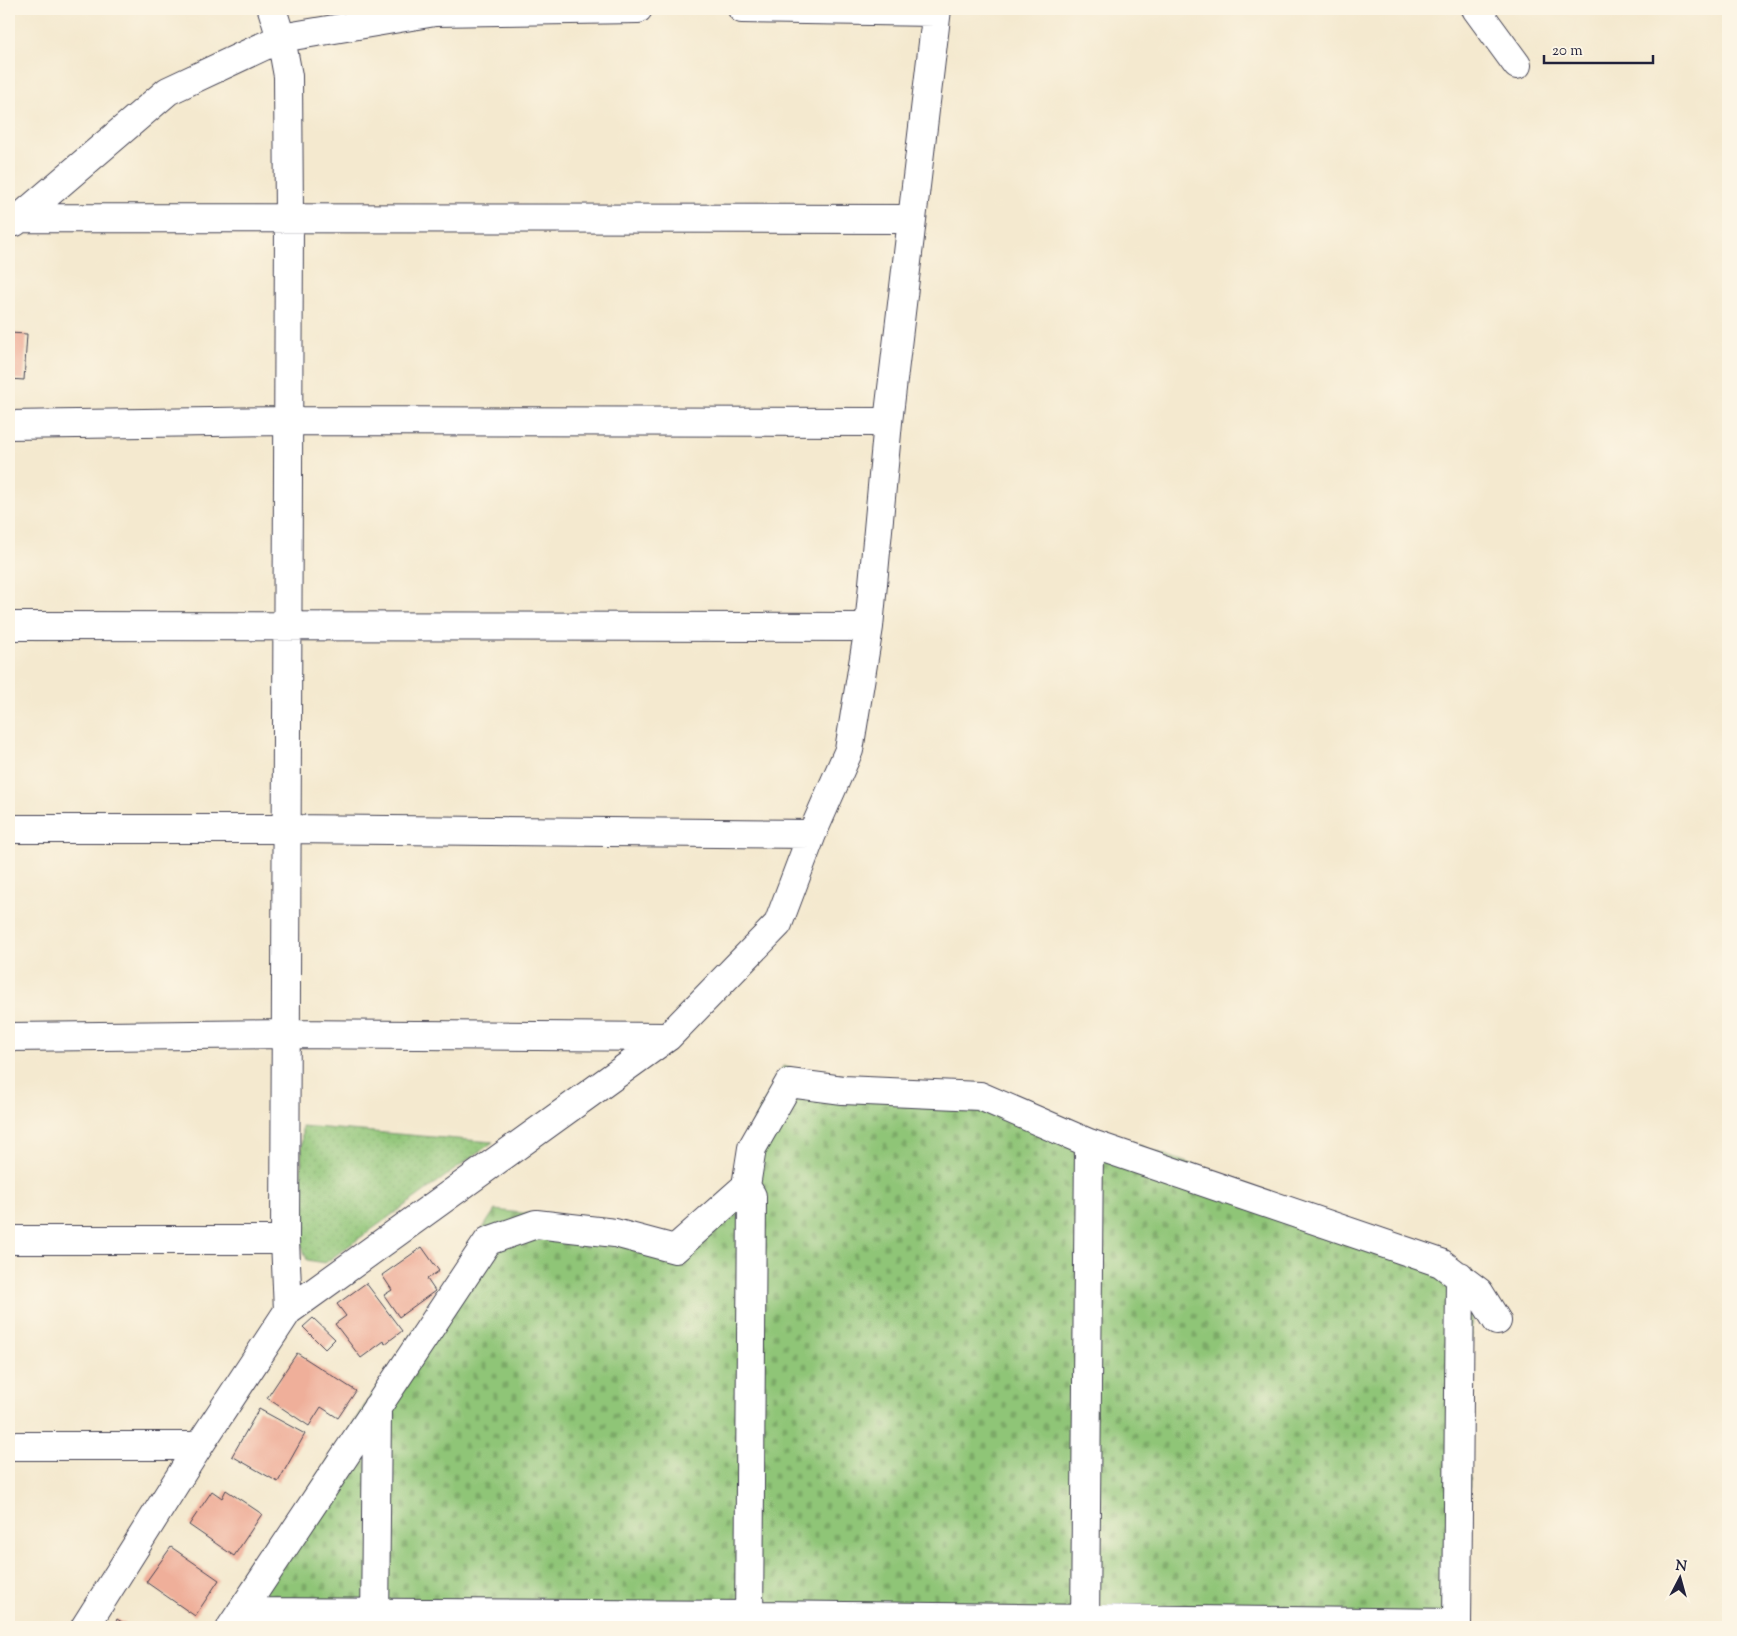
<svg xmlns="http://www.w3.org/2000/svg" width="1737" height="1636" viewBox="0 0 1737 1636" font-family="'Sorts Mill Goudy',serif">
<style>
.cemetery{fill:url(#cemetery-stones);stroke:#587459}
.park{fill:url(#park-dots);stroke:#587459}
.building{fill:#efaf9a}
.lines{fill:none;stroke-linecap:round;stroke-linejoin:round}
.minor-casing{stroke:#424051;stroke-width:30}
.minor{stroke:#fff;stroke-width:28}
</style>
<defs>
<pattern id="cemetery-stones" width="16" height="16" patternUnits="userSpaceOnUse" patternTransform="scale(1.25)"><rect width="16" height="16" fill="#8fc577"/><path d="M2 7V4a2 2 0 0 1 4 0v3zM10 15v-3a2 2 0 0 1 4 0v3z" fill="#7ba968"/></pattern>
<pattern id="park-dots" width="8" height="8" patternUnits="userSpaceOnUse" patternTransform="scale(1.25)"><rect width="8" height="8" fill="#8fc577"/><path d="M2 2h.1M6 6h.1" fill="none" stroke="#7ba968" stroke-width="1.8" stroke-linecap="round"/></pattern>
</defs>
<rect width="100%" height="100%" fill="#fcf5e5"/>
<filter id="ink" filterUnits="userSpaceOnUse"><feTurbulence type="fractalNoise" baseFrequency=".02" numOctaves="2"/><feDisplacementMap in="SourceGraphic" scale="10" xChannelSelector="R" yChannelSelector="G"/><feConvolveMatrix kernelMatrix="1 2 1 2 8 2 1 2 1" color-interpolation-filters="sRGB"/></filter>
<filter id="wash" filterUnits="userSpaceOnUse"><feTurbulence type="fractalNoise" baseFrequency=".0096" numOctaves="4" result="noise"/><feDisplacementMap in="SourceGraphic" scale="20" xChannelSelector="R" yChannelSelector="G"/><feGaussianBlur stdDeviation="1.12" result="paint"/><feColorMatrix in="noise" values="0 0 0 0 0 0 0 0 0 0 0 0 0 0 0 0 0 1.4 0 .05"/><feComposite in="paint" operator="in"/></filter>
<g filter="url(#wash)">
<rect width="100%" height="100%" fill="#f4e9cf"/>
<path class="cemetery" d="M 783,1066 L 844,1082 L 980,1087 L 1442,1256 L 1472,1299 L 1467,1627 L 217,1627 L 495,1210 L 619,1224 L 676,1238 L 733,1183 L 741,1145 Z"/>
<path class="park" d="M 302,1126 L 493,1142 L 325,1263 L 307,1260 L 300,1241 Z"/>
<g id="blocks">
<path class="building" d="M 9,333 L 27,334 L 24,380 L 9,379 Z
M 422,1247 L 439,1271 L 427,1279 L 435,1291 L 399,1317 L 384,1295 L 392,1290 L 382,1275 Z
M 366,1283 L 402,1331 L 385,1344 L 384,1341 L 361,1358 L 335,1324 L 346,1316 L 337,1304 Z
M 313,1318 L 335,1339 L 325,1349 L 303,1327 Z
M 297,1353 L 356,1391 L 338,1418 L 321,1407 L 309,1426 L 267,1398 Z
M 259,1409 L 305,1434 L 278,1482 L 232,1456 Z
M 226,1490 L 262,1514 L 234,1556 L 189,1525 L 212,1491 L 222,1498 Z
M 171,1547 L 219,1580 L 195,1616 L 146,1582 Z
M 117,1619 L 130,1627 L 112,1627 Z"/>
</g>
</g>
<g filter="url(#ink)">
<use href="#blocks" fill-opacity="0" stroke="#424051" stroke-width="1"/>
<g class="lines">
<defs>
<path id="minor" d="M 272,9 L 281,38 L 288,76 L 289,219 L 285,1240
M 742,9 L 936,12
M 1476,9 L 1517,65
M 20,218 L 912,219
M 15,222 L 168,91 L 281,38 L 435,12 L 638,9
M 9,425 L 288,421 L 888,422
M 9,626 L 869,627
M 9,829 L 287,829 L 812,834
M 9,1037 L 285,1034 L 668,1037
M 746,1186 L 752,1196 L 749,1627
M 9,1240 L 285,1240 L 288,1311
M 9,1446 L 199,1446
M 241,1612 L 749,1615 L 1457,1623
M 85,1627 L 199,1446 L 288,1311 L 668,1037 L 778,924 L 812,834 L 849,750 L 869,627 L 888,422 L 937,9
M 231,1627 L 488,1241 L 536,1224 L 615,1233 L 675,1249 L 746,1186 L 752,1148 L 789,1083 L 843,1090 L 980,1096 L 1089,1143 L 1441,1263 L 1479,1292 L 1497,1321
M 375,1627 L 377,1407
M 1085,1627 L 1089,1143
M 1457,1627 L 1460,1276"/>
</defs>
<use href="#minor" class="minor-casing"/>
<use href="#minor" class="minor"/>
</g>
</g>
<rect width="1737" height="1636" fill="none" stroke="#fcf5e5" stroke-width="30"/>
<g transform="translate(1680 1578) rotate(6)" stroke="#fcf5e5" stroke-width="4" paint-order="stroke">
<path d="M0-4L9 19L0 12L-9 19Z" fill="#22223b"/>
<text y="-8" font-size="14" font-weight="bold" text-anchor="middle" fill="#22223b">N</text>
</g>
<path d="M1544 55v8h109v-8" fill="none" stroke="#22223b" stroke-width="2.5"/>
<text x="1552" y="55" font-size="15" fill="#22223b" stroke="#fcf5e5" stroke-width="4" paint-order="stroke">20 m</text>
</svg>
